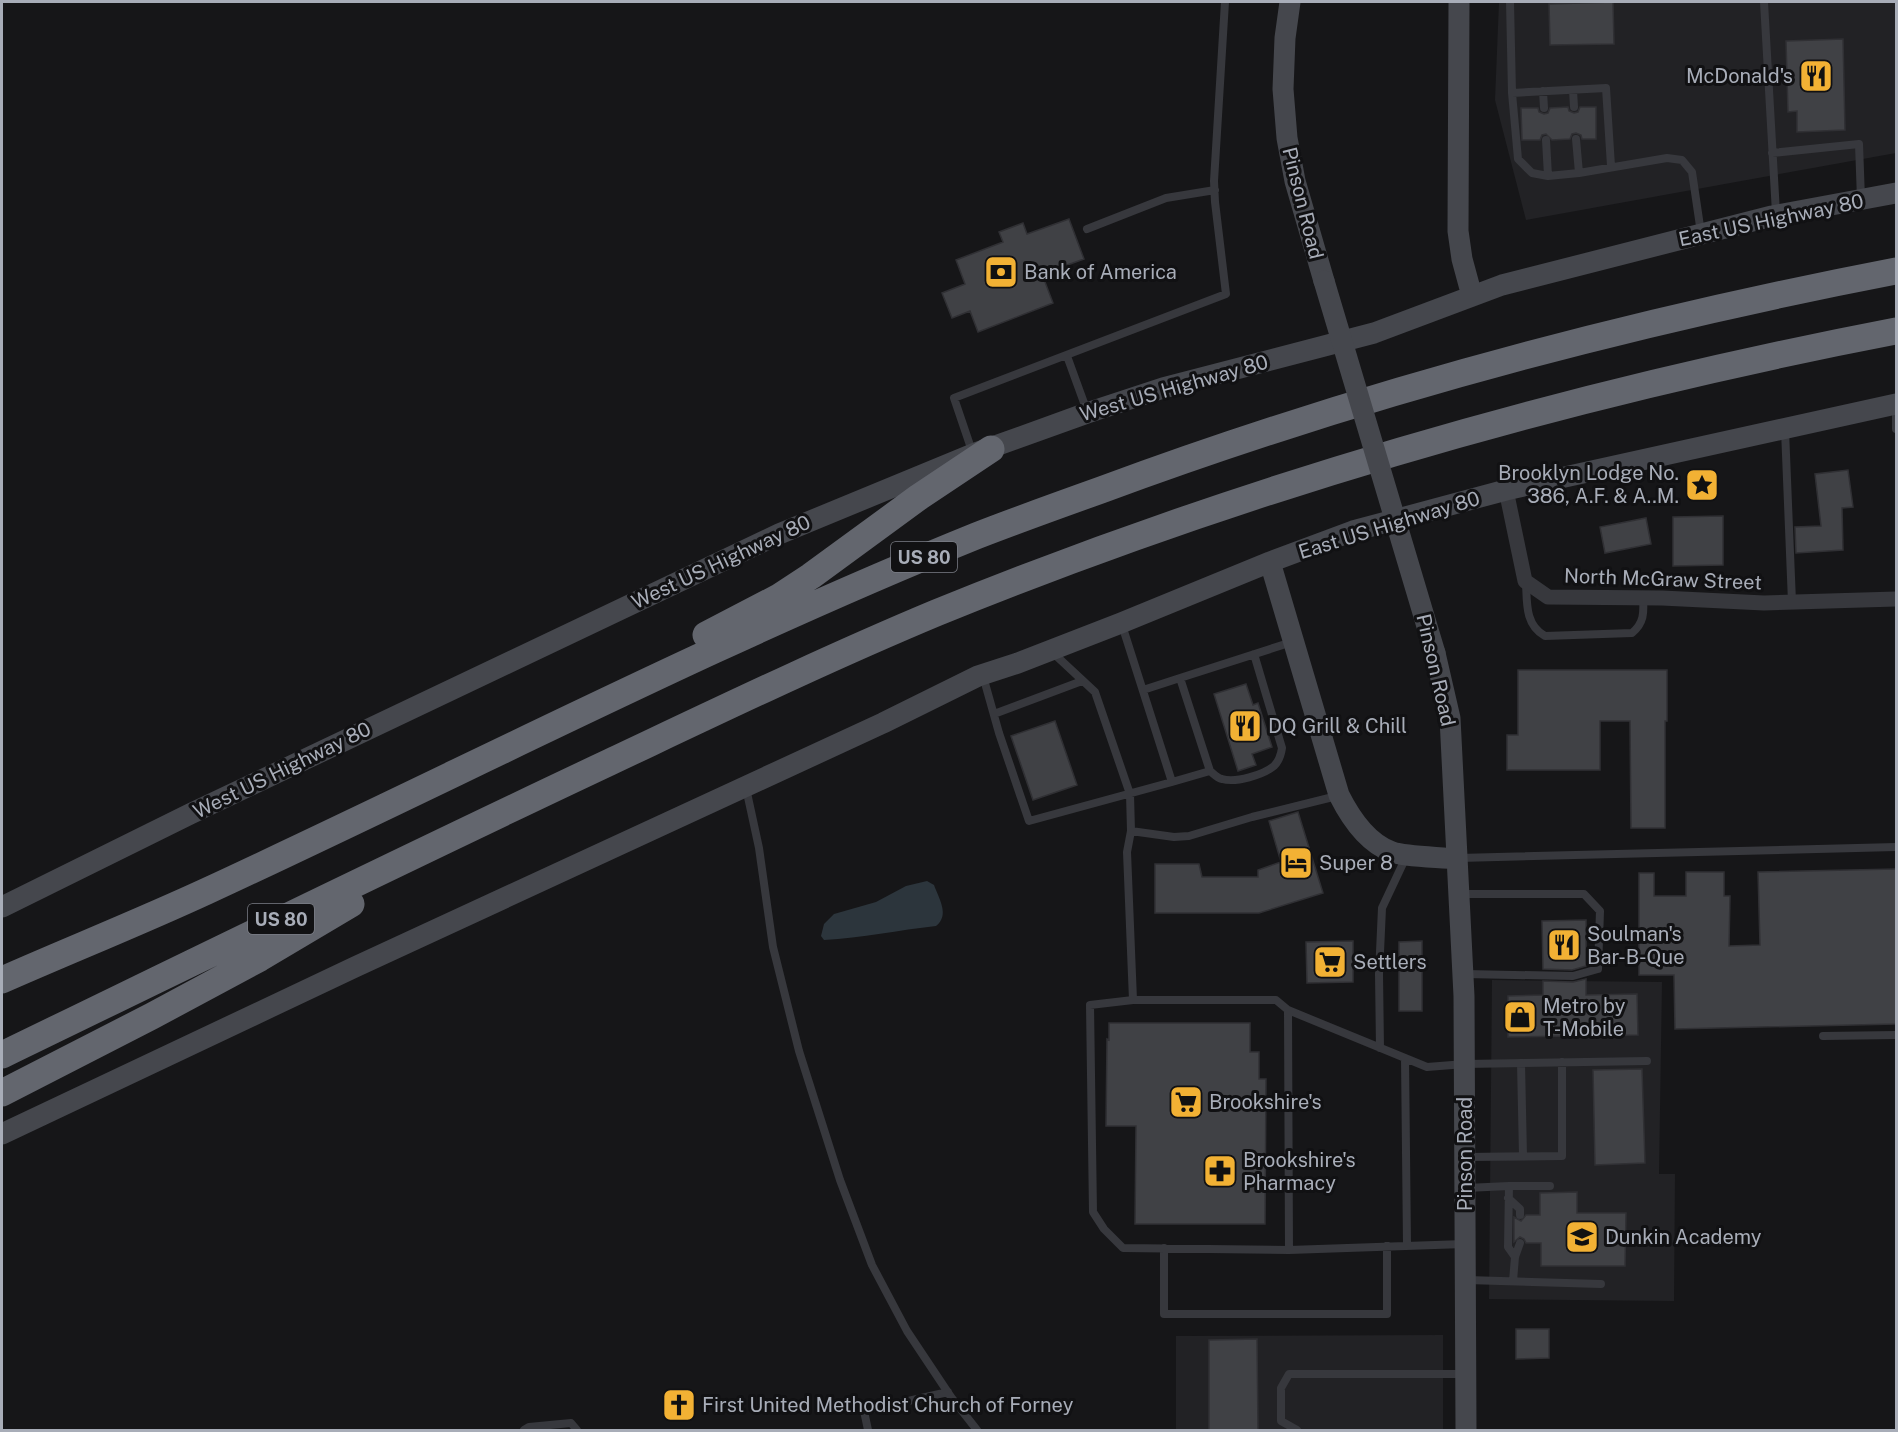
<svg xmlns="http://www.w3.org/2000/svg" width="1898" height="1432" viewBox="0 0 1898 1432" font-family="'Public Sans',sans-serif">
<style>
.built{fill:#222225}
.water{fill:#2c353c}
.building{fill:#404145;stroke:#303034;stroke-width:1.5}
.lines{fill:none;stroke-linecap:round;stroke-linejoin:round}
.service{stroke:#37383d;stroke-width:8}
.minor{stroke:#37383d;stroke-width:15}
.secondary{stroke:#45474d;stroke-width:21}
.motorway{stroke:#63666e;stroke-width:27}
.secondary-bridge{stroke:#45474d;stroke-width:21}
.labels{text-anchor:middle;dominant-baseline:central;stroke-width:6;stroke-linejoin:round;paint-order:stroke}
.shield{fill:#111113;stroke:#7b7e86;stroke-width:1.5}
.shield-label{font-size:18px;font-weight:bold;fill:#a8adb8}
.poi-label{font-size:20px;fill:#a8adb8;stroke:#111113;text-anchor:start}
.street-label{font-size:20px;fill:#a8adb8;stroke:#111113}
</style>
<rect width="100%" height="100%" fill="#161618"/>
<path class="built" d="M 1499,2 L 1896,2 L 1896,153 L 1526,220 L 1495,100 Z
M 1492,980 L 1662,982 L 1659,1174 L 1675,1174 L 1674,1301 L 1489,1299 Z
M 1443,1335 L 1443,1430 L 1176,1430 L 1176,1336 Z"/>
<path class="water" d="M 927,881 L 934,885 C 939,899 950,915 936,926 C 899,930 862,938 824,940 L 821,936 L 824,924 L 834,914 L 876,902 L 906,886 Z"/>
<path class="building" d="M 1613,2 L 1614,44 L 1550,45 L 1549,4 Z
M 1843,39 L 1845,130 L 1797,132 L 1797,111 L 1788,112 L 1786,41 Z
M 1568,107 L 1569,111 L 1574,113 L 1578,112 L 1580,107 L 1596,107 L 1596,139 L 1582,139 L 1581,135 L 1576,133 L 1572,134 L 1570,139 L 1552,140 L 1546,134 L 1542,135 L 1540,140 L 1522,140 L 1521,108 L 1538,108 L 1539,112 L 1544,114 L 1548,113 L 1550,108 Z
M 1069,219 L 1084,259 L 1042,274 L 1053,303 L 978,332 L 970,311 L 952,318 L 942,293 L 965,284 L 956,260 L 1003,242 L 999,232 L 1023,223 L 1027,234 Z
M 1848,470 L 1853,507 L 1842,508 L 1843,550 L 1796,553 L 1795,527 L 1821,526 L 1815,474 Z
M 1723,516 L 1723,565 L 1673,566 L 1673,517 Z
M 1646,518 L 1651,544 L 1605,553 L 1600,527 Z
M 1518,670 L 1667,670 L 1667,721 L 1665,721 L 1665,828 L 1631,828 L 1630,721 L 1600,721 L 1600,770 L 1507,770 L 1507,735 L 1518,735 Z
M 1246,684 L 1253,705 L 1258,703 L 1272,747 L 1252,754 L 1256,765 L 1238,771 L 1214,694 Z
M 1055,721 L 1077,785 L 1033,800 L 1011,736 Z
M 1298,812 L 1323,893 L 1259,913 L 1155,913 L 1155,864 L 1199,864 L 1202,877 L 1258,877 L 1258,870 L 1281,862 L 1269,821 Z
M 1896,869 L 1896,1024 L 1675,1029 L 1674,975 L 1639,975 L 1639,873 L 1654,873 L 1654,896 L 1686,896 L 1686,872 L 1724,872 L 1724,896 L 1730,896 L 1729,946 L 1760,945 L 1758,872 Z
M 1586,920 L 1586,966 L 1572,970 L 1543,969 L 1542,921 Z
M 1353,941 L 1353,982 L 1307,983 L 1306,942 Z
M 1422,941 L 1422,1011 L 1399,1011 L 1399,942 Z
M 1586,979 L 1586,995 L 1637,994 L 1638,1035 L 1508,1037 L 1508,996 L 1543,995 L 1543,981 L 1573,982 Z
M 1109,1023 L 1250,1023 L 1250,1052 L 1259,1052 L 1259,1079 L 1266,1079 L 1265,1224 L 1135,1224 L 1136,1126 L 1106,1126 L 1107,1039 L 1109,1040 Z
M 1642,1069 L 1645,1163 L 1595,1165 L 1593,1070 Z
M 1577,1192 L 1577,1213 L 1626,1213 L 1625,1266 L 1541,1266 L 1541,1243 L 1526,1243 L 1524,1239 L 1520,1237 L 1514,1242 L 1514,1217 L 1521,1221 L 1526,1215 L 1540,1215 L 1540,1193 Z
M 1516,1329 L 1549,1329 L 1549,1358 L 1516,1359 Z
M 1257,1339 L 1258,1431 L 1209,1431 L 1209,1340 Z"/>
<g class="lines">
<path class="service" d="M 1510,2 L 1512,93 L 1518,159 L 1532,173 L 1548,176 L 1579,173 L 1667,158 L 1682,160 L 1692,172 L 1701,233
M 1764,2 L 1776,213
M 1573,90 L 1574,107
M 1543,91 L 1544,108
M 1512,93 L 1606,88 L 1611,166
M 1576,139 L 1579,173
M 1546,140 L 1548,176
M 1772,153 L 1859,144 L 1861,199
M 1087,229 L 1166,198 L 1215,190
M 1067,356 L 1087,411
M 1896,406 L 1896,429
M 1785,430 L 1792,602
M 973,454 L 954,398 L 1226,294 L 1215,202 L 1214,181 L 1225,2
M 1526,582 C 1527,603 1525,625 1545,636 L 1632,633 C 1644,623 1644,613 1643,598
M 1122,625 L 1172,782 L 1210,771 L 1180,678 L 1143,690
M 1051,651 L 1095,692 L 1130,794 L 1131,831 L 1127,852 L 1133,1000
M 983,676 L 999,733 L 1029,821 L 1172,782
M 1180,678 L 1292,642
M 994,714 L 1082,681
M 1210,771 C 1214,774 1217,778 1222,779 C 1236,783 1263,775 1274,766 C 1279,761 1281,755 1282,748 L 1254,654
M 746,788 L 759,848 L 773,947 L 799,1051 L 840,1180 L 872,1265 L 907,1331 L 951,1397 L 977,1430
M 1131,831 L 1174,837 L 1189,836 L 1252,817 L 1337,796
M 1459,858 L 1896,847
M 1460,894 L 1584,894 L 1600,911 L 1598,969 L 1573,976 L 1465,974
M 1288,1010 L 1276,1000 L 1133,1000 L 1090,1005 L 1093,1212 L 1104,1229 L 1123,1248 L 1289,1250
M 1823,1036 L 1896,1035
M 1380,1048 L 1379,974 L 1382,908 L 1406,857
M 1405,1058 L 1407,1245
M 1521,1063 L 1523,1156
M 1466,1157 L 1562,1156 L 1562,1062
M 1509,1186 L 1550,1186
M 1466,1188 L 1509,1186 L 1508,1247 L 1515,1257
M 1508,1198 L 1520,1209 L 1520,1215
M 1464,1244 L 1289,1250 L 1288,1010 L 1427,1067 L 1465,1064 L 1647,1061
M 1164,1248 L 1164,1314 L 1387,1314 L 1387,1246
M 1467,1280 L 1601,1284
M 1513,1281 L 1515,1257 L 1520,1243
M 524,1430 L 529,1427 L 571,1423 L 577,1430
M 868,1430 L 864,1411 L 948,1392
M 1297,1430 L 1281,1421 L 1281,1388 L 1289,1374 L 1465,1374"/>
<path class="minor" d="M 1506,490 L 1525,581 L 1548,597 L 1662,598 L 1764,603 L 1896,599"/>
<path class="secondary" d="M 1290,2 L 1285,38 L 1283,89 L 1287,138 L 1295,181 L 1324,281
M 1459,2 L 1458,231 L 1462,259 L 1472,296
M 1270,562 L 1339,795 C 1350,817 1367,843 1392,852 C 1405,857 1441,857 1457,859
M 1435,653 L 1450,718 L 1464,996 L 1466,1430
M 2,907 L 190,814 L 779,534 L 973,454 L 1087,413 L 1163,388 L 1374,333 L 1502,285 L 1772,216 L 1896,193
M 2,1134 L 355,967 L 883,723 L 978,676 L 1018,663 L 1121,623 L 1270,562 L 1353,531 L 1506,490 L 1896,404"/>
<path class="motorway" d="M 706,635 L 779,597 L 811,576 L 919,497 L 991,449
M 2,980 C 70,950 140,922 207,891 C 464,772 714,642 976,536 C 1017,520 1059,505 1101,490 C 1360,394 1626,323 1896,271
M 2,1055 C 204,957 406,858 610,762 C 718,711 826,659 936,613 C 1246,487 1568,394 1896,331
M 2,1093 L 152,1016 L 260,958 L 351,904"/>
<path class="secondary-bridge" d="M 1324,281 L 1435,653"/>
</g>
<defs>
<symbol id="restaurant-square" viewBox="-11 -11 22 22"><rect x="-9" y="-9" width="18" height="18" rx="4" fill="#f2b134" stroke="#111113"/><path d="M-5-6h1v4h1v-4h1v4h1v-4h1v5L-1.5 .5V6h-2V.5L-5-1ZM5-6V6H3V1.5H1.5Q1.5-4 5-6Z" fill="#111"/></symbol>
<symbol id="bank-square" viewBox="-11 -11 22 22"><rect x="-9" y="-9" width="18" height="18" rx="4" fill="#f2b134" stroke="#111113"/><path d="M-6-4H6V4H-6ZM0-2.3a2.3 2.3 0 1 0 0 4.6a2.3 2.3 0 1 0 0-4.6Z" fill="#111"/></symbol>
<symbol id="sight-square" viewBox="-11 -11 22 22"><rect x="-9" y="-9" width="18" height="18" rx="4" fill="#f2b134" stroke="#111113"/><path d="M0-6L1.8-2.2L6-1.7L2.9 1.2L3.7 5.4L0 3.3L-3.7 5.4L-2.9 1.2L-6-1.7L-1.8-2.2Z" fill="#111"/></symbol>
<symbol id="hotel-square" viewBox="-11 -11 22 22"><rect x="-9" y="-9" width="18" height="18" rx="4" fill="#f2b134" stroke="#111113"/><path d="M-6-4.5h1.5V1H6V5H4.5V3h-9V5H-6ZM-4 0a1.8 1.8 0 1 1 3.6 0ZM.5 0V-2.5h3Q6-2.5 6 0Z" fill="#111"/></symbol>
<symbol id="supermarket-square" viewBox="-11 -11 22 22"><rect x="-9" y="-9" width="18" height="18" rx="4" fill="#f2b134" stroke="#111113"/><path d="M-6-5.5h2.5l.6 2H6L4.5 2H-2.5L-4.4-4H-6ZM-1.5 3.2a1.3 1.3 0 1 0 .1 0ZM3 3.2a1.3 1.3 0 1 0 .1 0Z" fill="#111"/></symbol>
<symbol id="shop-square" viewBox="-11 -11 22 22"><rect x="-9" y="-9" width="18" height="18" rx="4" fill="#f2b134" stroke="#111113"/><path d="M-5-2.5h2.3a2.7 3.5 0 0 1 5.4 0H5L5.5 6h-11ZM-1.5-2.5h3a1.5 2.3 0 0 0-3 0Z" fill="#111"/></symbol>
<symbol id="pharmacy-square" viewBox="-11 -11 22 22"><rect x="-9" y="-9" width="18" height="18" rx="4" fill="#f2b134" stroke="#111113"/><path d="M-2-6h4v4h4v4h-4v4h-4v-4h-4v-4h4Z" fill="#111"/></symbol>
<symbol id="school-square" viewBox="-11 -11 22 22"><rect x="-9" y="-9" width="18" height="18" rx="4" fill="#f2b134" stroke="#111113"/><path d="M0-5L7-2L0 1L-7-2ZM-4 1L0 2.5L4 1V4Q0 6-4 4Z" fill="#111"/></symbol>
<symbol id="church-square" viewBox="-11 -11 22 22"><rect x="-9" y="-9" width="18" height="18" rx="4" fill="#f2b134" stroke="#111113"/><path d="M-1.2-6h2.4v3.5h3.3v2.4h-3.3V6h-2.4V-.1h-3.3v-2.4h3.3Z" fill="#111"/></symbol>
</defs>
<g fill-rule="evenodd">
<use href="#restaurant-square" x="1797" y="57" width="38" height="38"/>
<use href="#bank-square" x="982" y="253" width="38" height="38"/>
<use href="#sight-square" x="1683" y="466" width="38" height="38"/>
<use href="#restaurant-square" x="1226" y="707" width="38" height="38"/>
<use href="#hotel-square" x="1277" y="844" width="38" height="38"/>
<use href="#restaurant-square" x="1545" y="926" width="38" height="38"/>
<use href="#supermarket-square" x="1311" y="943" width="38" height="38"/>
<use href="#shop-square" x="1501" y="998" width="38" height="38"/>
<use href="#supermarket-square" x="1167" y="1083" width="38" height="38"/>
<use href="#pharmacy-square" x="1201" y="1152" width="38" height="38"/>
<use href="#school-square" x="1563" y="1218" width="38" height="38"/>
<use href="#church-square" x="660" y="1386" width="38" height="38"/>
</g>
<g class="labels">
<g class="shield">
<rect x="891" y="542" width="66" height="30" rx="4.5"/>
<rect x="248" y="904" width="66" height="30" rx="4.5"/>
</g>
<g class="shield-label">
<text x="924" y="557">US 80</text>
<text x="281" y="919">US 80</text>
</g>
<g class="poi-label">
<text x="1793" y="76" text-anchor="end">McDonald's</text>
<text x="1024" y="272">Bank of America</text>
<text x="1679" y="473" text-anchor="end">Brooklyn Lodge No.<tspan x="1679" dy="23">386, A.F. &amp; A..M.</tspan></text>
<text x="1268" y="726">DQ Grill &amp; Chill</text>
<text x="1319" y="863">Super 8</text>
<text x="1587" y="934">Soulman's<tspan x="1587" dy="23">Bar-B-Que</tspan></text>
<text x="1353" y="962">Settlers</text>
<text x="1543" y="1006">Metro by<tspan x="1543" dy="23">T-Mobile</tspan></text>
<text x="1209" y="1102">Brookshire's</text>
<text x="1243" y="1160">Brookshire's<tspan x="1243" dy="23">Pharmacy</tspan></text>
<text x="1605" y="1237">Dunkin Academy</text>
<text x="702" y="1405">First United Methodist Church of Forney</text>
</g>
<g class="street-label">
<text transform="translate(1303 203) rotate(76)">Pinson Road</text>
<text transform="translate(1771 220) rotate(-12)">East US Highway 80</text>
<text transform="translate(1174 388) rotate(-16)">West US Highway 80</text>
<text transform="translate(1389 525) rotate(-17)">East US Highway 80</text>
<text transform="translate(721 562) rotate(-25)">West US Highway 80</text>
<text transform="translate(1663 579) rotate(2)">North McGraw Street</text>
<text transform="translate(1436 670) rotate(77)">Pinson Road</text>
<text transform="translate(282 770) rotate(-26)">West US Highway 80</text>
<text transform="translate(1465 1154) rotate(-90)">Pinson Road</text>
</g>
</g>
<rect width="1898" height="1432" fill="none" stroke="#a8adb8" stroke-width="6"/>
</svg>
